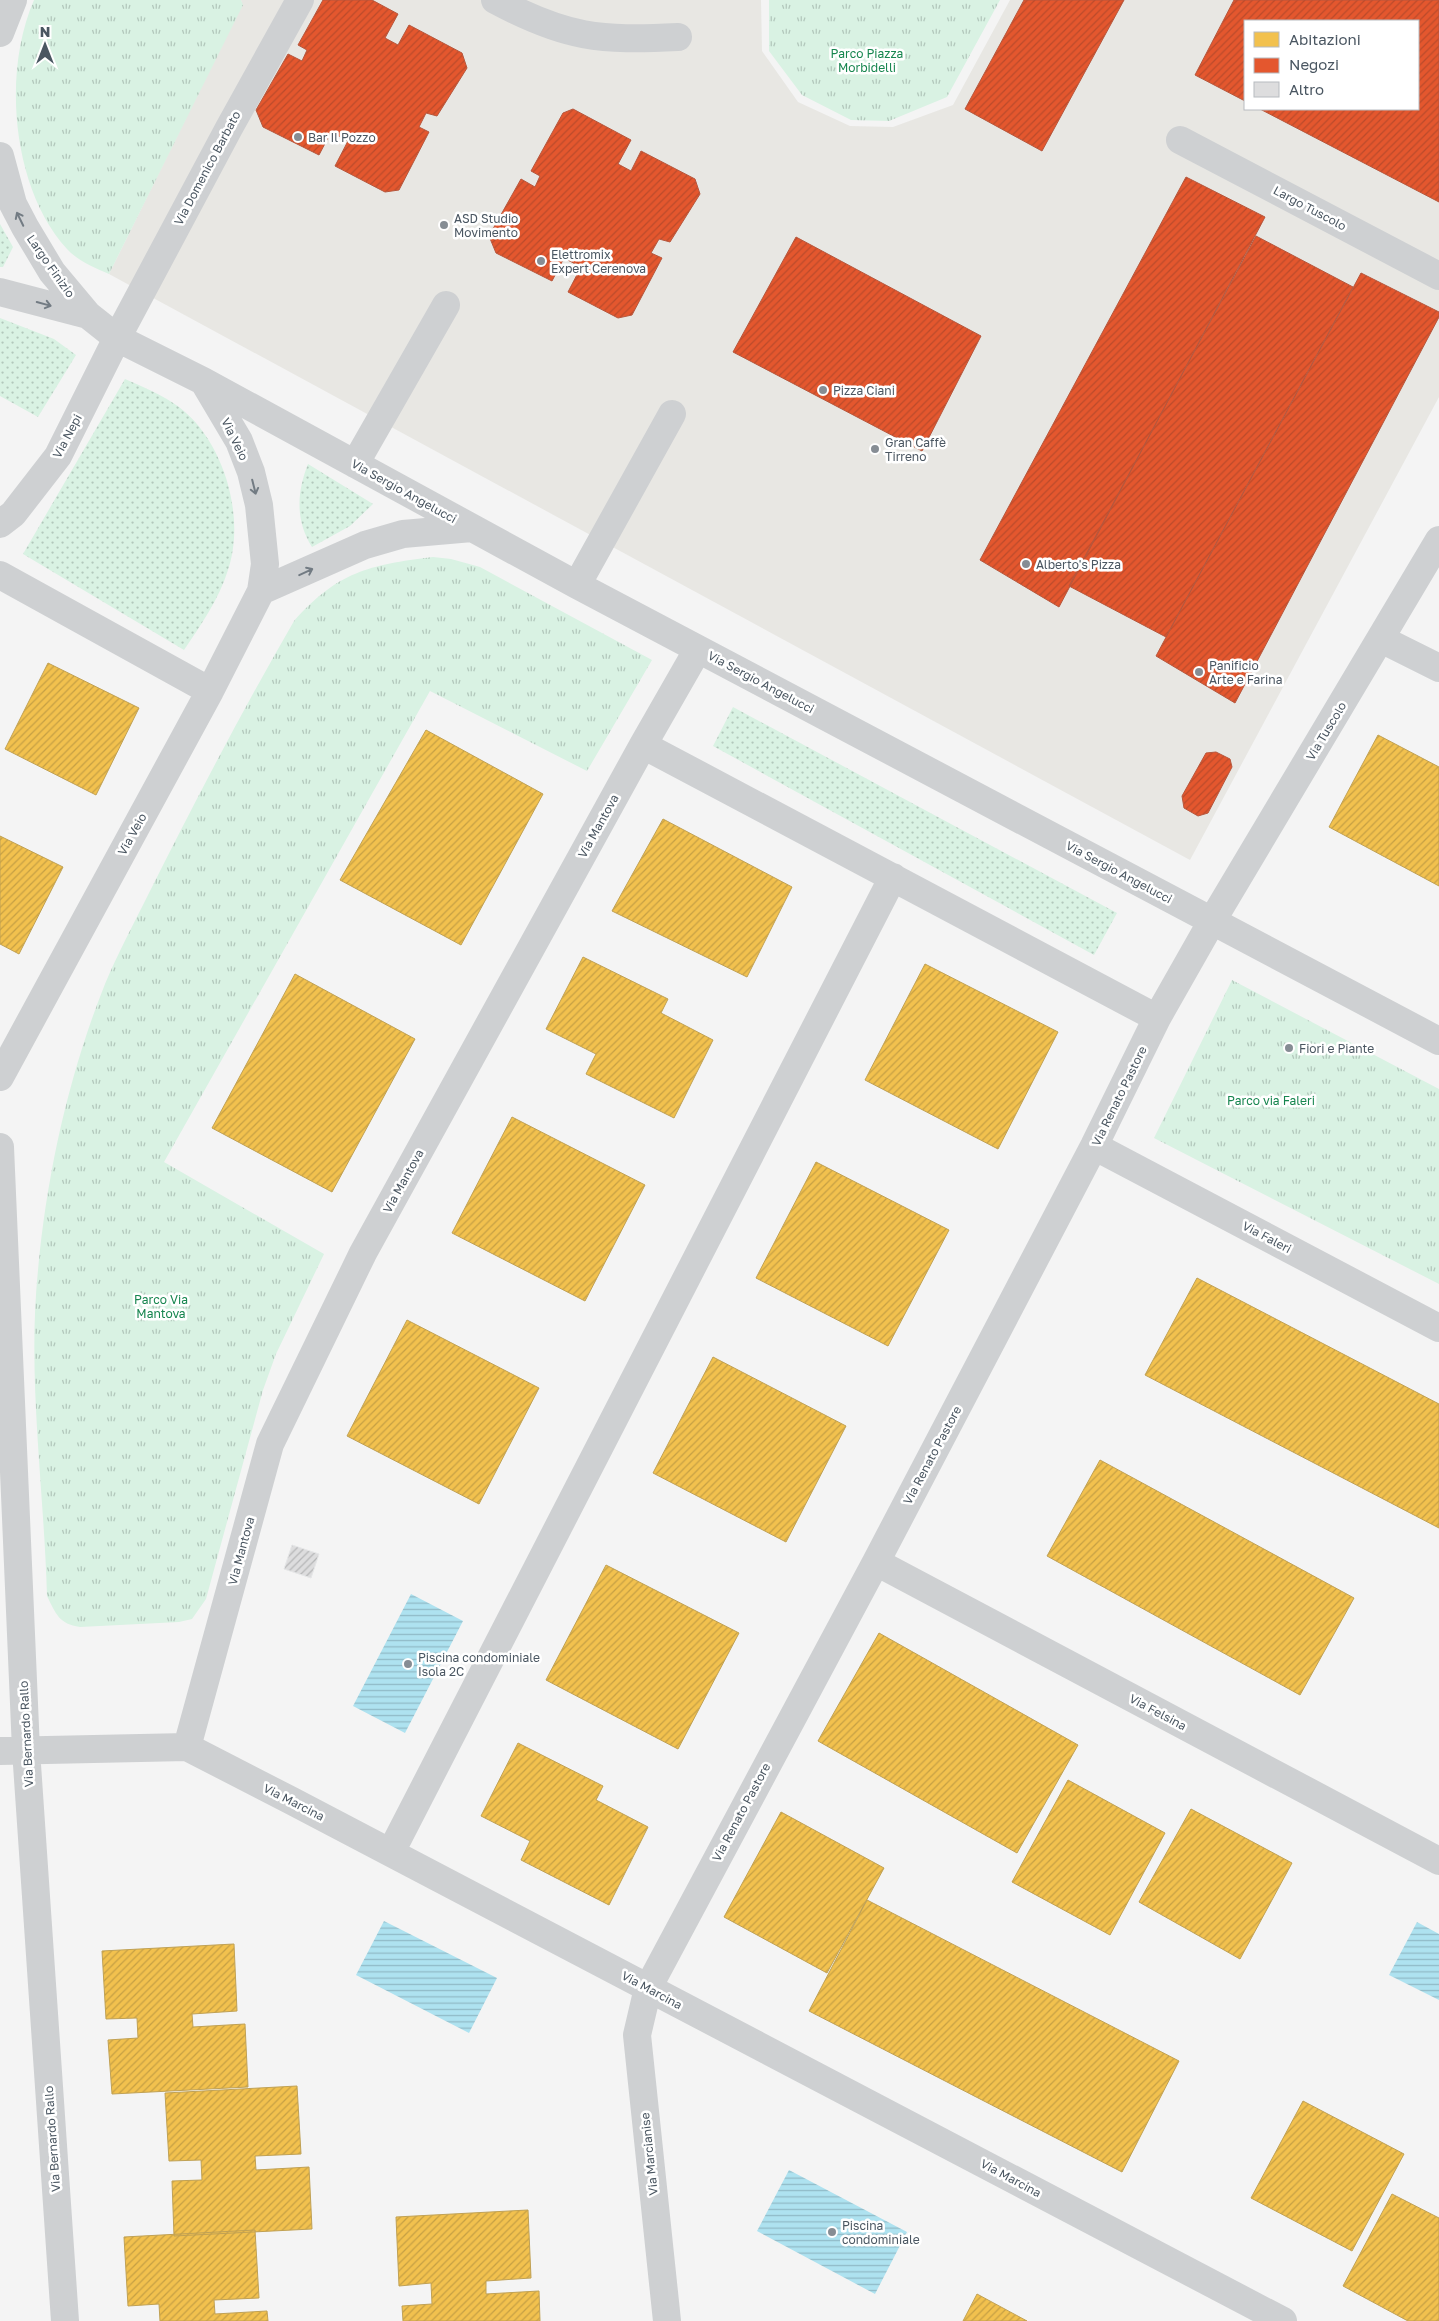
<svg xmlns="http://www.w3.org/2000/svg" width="1439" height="2321" viewBox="0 0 1439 2321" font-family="'Golos Text',sans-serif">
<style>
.commercial{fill:#e8e7e3;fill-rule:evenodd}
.grass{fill:url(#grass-dots)}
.park{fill:url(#park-tufts)}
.water{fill:url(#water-rules)}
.homes{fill:url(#homes-hatch);stroke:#c0a154}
.shops{fill:url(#shops-hatch);stroke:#b6573d}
.building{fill:url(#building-hatch);stroke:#e5e6e7}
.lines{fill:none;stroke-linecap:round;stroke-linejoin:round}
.minor{stroke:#ced0d2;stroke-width:28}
.oneway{stroke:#727b83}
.poi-dot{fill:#868d94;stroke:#fff;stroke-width:2}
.labels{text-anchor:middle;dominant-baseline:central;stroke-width:5;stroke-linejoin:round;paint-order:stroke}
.park-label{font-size:12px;fill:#17864f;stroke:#fff}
.poi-label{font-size:12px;fill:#4a5661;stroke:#fff;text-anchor:start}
.street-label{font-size:12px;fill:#4a5661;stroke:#fff}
</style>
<defs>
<pattern id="grass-dots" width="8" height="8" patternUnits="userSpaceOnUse" patternTransform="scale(1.25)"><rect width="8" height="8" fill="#d9f2e3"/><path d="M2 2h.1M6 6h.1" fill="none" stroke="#b2c7bb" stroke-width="1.8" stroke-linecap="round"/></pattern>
<pattern id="park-tufts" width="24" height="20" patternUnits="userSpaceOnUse" patternTransform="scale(1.25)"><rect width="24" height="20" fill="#d9f2e3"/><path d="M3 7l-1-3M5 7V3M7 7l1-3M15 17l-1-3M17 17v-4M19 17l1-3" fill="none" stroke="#b2c7bb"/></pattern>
<pattern id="water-rules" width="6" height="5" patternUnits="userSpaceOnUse" patternTransform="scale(1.25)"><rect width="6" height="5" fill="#aee2f0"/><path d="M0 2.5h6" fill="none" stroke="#90bac6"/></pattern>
<pattern id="homes-hatch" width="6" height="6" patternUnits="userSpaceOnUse" patternTransform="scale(1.25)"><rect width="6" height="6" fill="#f2c14e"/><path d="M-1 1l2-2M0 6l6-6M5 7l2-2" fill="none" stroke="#c6a044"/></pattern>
<pattern id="shops-hatch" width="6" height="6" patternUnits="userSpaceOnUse" patternTransform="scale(1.25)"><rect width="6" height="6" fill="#e4572e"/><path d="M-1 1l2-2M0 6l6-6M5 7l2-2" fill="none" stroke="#bb4b2b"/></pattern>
<pattern id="building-hatch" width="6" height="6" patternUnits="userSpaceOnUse" patternTransform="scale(1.25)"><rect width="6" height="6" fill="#ddddde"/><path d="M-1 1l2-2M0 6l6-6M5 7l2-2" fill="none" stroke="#b5b6b7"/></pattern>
</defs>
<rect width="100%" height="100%" fill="#f4f4f4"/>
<path class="commercial" d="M 241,0 L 761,0 L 762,51 L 798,102 L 850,126 L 893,127 L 953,105 L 1010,0 L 1439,0 L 1439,397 L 1190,860 L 109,274 L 242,5 ZM 1245,21 L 1418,21 L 1418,109 L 1245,109 Z"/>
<path class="grass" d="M 0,224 L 13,247 L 3,267 L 0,267 Z
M 0,318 L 54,339 L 76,355 L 38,417 L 0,396 Z
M 125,379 C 143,387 163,395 179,407 C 224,441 246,517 228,570 C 219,599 201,625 184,650 L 23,554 Z
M 308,464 L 373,504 L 350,526 L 312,547 C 295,520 297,492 308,464 Z
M 733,707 L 1117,913 L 1094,955 L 713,746 Z"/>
<path class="park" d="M 34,0 L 241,0 L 243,5 L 109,274 C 95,268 78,261 67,249 C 12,189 2,73 34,0 Z
M 769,0 L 1000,0 L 947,97 L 889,121 L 851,120 L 802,95 L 769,51 Z
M 433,557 L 451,559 L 480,567 L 652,660 L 587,771 L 430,691 L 164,1162 L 324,1254 L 276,1354 L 263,1390 L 206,1599 L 192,1619 L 179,1622 L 80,1627 C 59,1624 56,1614 47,1596 C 44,1487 27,1378 38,1270 C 47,1173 69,1074 105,984 C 118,953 133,925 148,895 C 194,803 242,711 294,621 C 338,572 368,565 433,557 Z
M 1232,980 L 1439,1089 L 1439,1284 L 1154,1138 Z"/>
<path class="water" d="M 411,1594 L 463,1621 L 405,1733 L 353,1706 Z
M 384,1921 L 497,1978 L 469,2033 L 356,1975 Z
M 1417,1922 L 1439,1934 L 1439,2000 L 1389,1975 Z
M 789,2170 L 907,2232 L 875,2294 L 757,2231 Z"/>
<path class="homes" d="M 48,663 L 139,708 L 96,795 L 5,749 Z
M 426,730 L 543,794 L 461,945 L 340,880 Z
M 1378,735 L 1439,767 L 1439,886 L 1329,827 Z
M 663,819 L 792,887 L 747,977 L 612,911 Z
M 0,836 L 63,867 L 19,954 L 0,944 Z
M 583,957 L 668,999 L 661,1013 L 713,1040 L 674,1118 L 586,1074 L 596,1054 L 546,1029 Z
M 925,964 L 1058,1032 L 998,1149 L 865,1080 Z
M 295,974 L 415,1039 L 332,1192 L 212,1128 Z
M 512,1117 L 645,1185 L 585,1301 L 452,1233 Z
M 816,1162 L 949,1230 L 888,1346 L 756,1278 Z
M 1197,1278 L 1439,1404 L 1439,1528 L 1145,1375 Z
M 407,1320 L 539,1388 L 479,1504 L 347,1436 Z
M 713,1357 L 846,1426 L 786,1542 L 653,1473 Z
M 1100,1460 L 1354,1598 L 1300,1695 L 1047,1556 Z
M 606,1565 L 739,1633 L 678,1749 L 546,1680 Z
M 879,1633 L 1078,1745 L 1017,1853 L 818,1741 Z
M 518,1743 L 603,1786 L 596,1800 L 648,1827 L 609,1905 L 521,1860 L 530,1841 L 481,1816 Z
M 1068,1780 L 1165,1833 L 1110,1935 L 1012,1882 Z
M 1191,1809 L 1292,1863 L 1240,1959 L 1139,1902 Z
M 781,1812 L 884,1868 L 827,1973 L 724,1917 Z
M 867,1900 L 1179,2061 L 1122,2172 L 809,2011 Z
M 234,1944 L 237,2011 L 192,2014 L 193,2027 L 245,2024 L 248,2087 L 112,2094 L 108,2040 L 138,2038 L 137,2018 L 106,2019 L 102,1951 Z
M 297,2086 L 301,2154 L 255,2156 L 256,2170 L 309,2167 L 312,2229 L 174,2236 L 172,2181 L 202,2180 L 201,2160 L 169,2161 L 165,2093 Z
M 1303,2101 L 1404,2154 L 1352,2251 L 1251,2198 Z
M 1392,2194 L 1439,2218 L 1439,2321 L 1408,2321 L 1343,2286 Z
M 528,2210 L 531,2278 L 486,2281 L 486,2294 L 539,2291 L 540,2321 L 403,2321 L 402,2306 L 432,2304 L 431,2283 L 399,2286 L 396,2217 Z
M 255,2230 L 259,2298 L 214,2300 L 215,2314 L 267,2311 L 268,2321 L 160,2321 L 159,2304 L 128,2306 L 124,2237 Z
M 977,2294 L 1027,2321 L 963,2321 Z"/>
<path class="shops" d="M 323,0 L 372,0 L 398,14 L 385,38 L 398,45 L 409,25 L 462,53 L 467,68 L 437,116 L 426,113 L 419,127 L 429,132 L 399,190 L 385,192 L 335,166 L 348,141 L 331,132 L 319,155 L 263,127 L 256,110 L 288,54 L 302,61 L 307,50 L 298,45 Z
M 1024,0 L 1124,0 L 1042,151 L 965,109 Z
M 1234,0 L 1439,0 L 1439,202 L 1260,109 L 1418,109 L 1418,21 L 1245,21 L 1245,101 L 1195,75 Z
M 573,109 L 631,140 L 618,164 L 631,171 L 641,151 L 695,179 L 700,194 L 670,242 L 659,239 L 651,253 L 662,258 L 632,315 L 618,318 L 568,292 L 581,267 L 564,258 L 552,281 L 496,253 L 489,236 L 521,179 L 535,187 L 540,176 L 531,171 L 563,113 Z
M 1186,177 L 1265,217 L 1059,607 L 980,560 Z
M 1256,236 L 1353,287 L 1166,637 L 1069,586 Z
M 796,237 L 981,336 L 922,451 L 733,352 Z
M 1361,273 L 1439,312 L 1439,317 L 1235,703 L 1156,656 Z
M 1216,752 L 1230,759 L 1232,767 L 1208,813 L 1198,816 L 1184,808 L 1182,796 L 1206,753 Z"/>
<path class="building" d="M 292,1545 L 319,1554 L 311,1578 L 284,1569 Z"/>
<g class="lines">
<path class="minor" d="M 495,0 C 566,38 600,41 678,37
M 0,33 L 13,0
M 1180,140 L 1439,276
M 0,156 L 13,204 L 25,227 L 52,272 L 88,315 L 117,338 L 203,381 L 577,585 L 1439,1041
M 0,292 L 88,315
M 355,464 L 446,305
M 0,524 L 13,514 L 58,456 L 117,338 L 229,128 L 300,0
M 0,575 L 210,691
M 577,585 L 672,414
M 261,591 L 365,545 L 403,534 L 472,528
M 1381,639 L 1439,668
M 643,745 L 1157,1018
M 0,1077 L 210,691 L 261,591 L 265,564 L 259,505 L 251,472 L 239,441 L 204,382
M 1094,1146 L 1439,1328
M 0,1147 L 26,1750 L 65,2321
M 876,1562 L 1439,1861
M 187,1747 L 270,1444 L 363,1253 L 643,745 L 698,649
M 0,1751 L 187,1747 L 292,1801 L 1283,2321
M 391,1852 L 893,877
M 667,2321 L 637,2035 L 648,1988 L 876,1562 L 1094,1146 L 1157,1018 L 1212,921 L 1439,540"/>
</g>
<defs><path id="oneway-shaft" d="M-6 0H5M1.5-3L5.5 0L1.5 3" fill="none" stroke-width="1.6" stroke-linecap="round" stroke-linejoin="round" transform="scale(1.25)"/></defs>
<g class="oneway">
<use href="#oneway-shaft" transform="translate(20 219) rotate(-116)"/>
<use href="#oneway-shaft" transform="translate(44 304) rotate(15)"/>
<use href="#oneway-shaft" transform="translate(254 487) rotate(76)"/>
<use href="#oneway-shaft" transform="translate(306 572) rotate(-25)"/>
</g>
<g class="poi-dot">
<circle cx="298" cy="137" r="5"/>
<circle cx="444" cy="225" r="5"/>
<circle cx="541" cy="261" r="5"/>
<circle cx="823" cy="390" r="5"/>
<circle cx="875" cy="449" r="5"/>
<circle cx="1026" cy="564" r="5"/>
<circle cx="1199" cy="672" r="5"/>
<circle cx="1289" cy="1048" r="5"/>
<circle cx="408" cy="1664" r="5"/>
<circle cx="832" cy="2232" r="5"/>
</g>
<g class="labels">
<g class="park-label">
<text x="867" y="53">Parco Piazza<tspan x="867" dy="14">Morbidelli</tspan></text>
<text x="1271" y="1100">Parco via Faleri</text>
<text x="161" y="1299">Parco Via<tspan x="161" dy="14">Mantova</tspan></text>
</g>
<g class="poi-label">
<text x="308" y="137">Bar Il Pozzo</text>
<text x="454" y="218">ASD Studio<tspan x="454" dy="14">Movimento</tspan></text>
<text x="551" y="254">Elettromix<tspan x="551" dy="14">Expert Cerenova</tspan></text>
<text x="833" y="390">Pizza Ciani</text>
<text x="885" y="442">Gran Caffè<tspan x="885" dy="14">Tirreno</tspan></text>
<text x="1036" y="564">Alberto's Pizza</text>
<text x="1209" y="665">Panificio<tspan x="1209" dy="14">Arte e Farina</tspan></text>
<text x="1299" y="1048">Fiori e Piante</text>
<text x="418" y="1657">Piscina condominiale<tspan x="418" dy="14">Isola 2C</tspan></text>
<text x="842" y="2225">Piscina<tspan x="842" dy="14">condominiale</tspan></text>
</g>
<g class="street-label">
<text transform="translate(207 168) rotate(-62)">Via Domenico Barbato</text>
<text transform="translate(1310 208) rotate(28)">Largo Tuscolo</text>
<text transform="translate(51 266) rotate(55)">Largo Finizio</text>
<text transform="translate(67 436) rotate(-62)">Via Nepi</text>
<text transform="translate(235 439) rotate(64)">Via Veio</text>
<text transform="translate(404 491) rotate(29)">Via Sergio Angelucci</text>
<text transform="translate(761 682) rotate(28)">Via Sergio Angelucci</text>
<text transform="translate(1326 731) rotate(-59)">Via Tuscolo</text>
<text transform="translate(598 826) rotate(-61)">Via Mantova</text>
<text transform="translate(132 834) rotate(-61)">Via Veio</text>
<text transform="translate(1119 872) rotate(28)">Via Sergio Angelucci</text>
<text transform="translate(1119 1096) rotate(-64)">Via Renato Pastore</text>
<text transform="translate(403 1181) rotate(-61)">Via Mantova</text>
<text transform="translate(1267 1237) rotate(28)">Via Faleri</text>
<text transform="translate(932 1455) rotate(-62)">Via Renato Pastore</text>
<text transform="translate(241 1551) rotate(-75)">Via Mantova</text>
<text transform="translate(1158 1712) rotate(28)">Via Felsina</text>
<text transform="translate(26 1734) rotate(-93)">Via Bernardo Rallo</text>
<text transform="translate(294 1802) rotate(27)">Via Marcina</text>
<text transform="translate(741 1812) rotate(-62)">Via Renato Pastore</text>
<text transform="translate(652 1990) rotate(28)">Via Marcina</text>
<text transform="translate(52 2139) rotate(-94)">Via Bernardo Rallo</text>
<text transform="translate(649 2154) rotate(-96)">Via Marcianise</text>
<text transform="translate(1011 2178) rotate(28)">Via Marcina</text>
</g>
</g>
<rect x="1244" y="20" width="175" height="90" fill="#ffffff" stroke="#b7bbc0"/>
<rect x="1254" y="32" width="25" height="15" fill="#f2c14e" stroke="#b7bbc0"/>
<text x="1289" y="45" font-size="15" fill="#4a5661">Abitazioni</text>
<rect x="1254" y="58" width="25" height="15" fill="#e4572e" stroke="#b7bbc0"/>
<text x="1289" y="70" font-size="15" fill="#4a5661">Negozi</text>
<rect x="1254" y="82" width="25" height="15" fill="#ddddde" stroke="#b7bbc0"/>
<text x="1289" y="95" font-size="15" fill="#4a5661">Altro</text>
<g transform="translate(45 45)" stroke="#ffffff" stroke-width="4" paint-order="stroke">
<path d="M0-4L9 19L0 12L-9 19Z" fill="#4a5661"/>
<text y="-8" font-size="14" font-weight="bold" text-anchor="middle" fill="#4a5661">N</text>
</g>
</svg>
